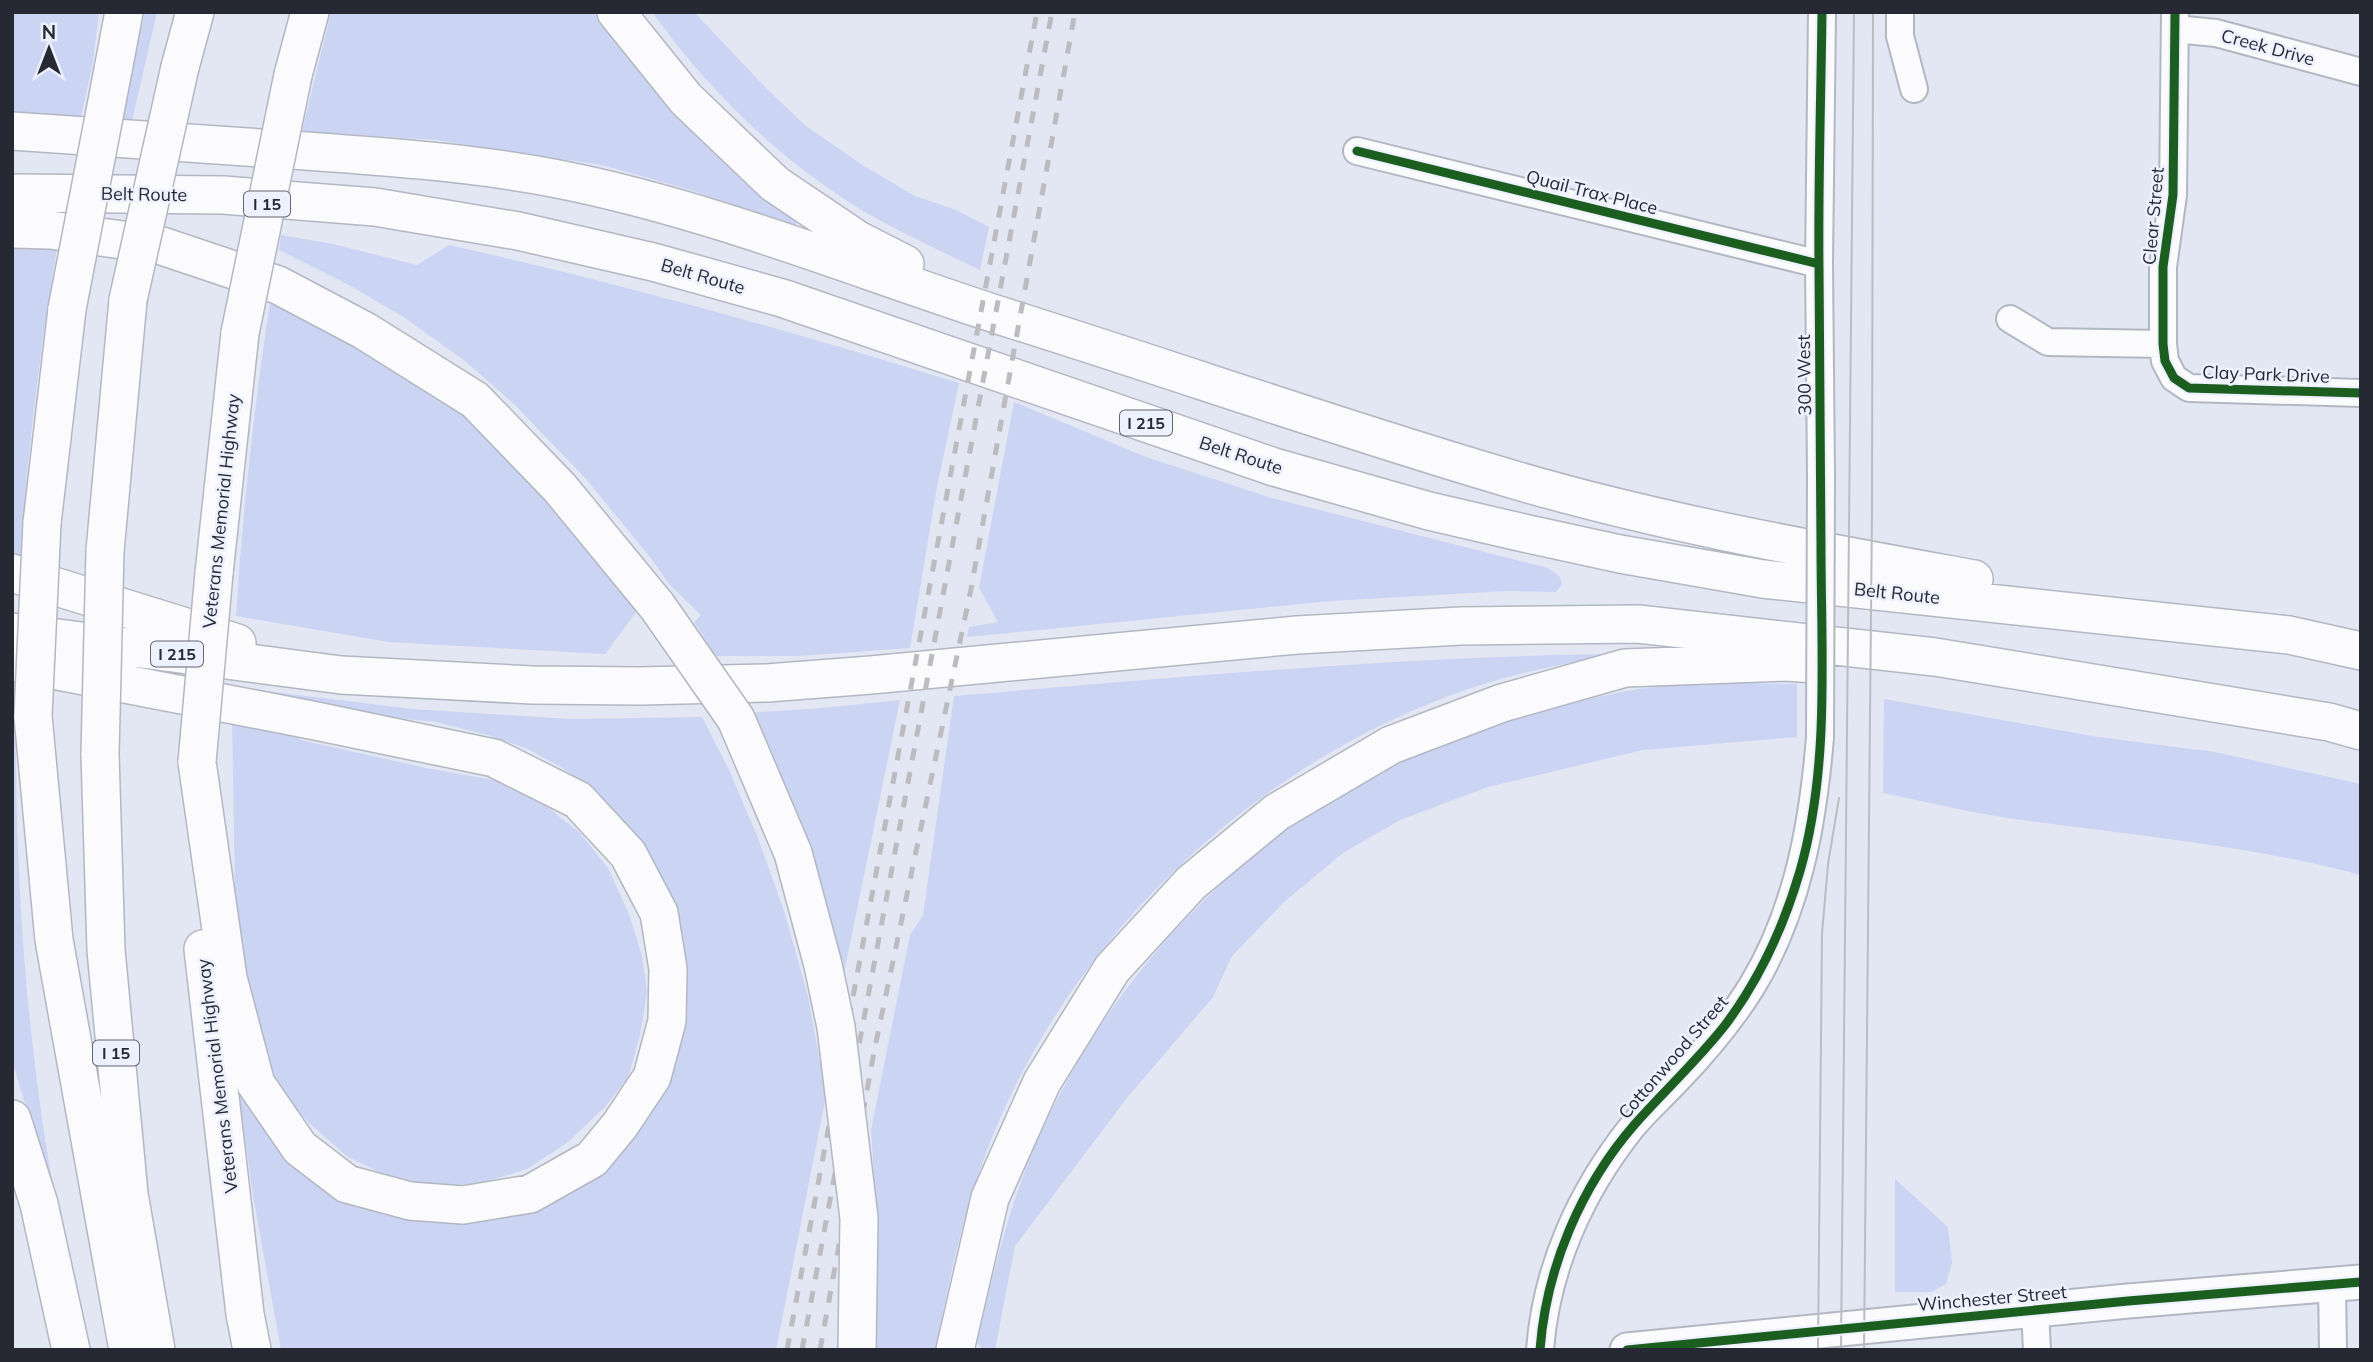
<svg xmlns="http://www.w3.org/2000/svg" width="2373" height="1362" viewBox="0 0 2373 1362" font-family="Mulish,sans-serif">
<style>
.green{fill:#cbd4f3}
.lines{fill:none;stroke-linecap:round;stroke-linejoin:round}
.minor-casing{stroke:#b3b7c2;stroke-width:30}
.major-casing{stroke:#b3b7c2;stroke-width:37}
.highway-casing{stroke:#b3b7c2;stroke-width:40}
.minor{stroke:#fbfbfd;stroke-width:26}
.major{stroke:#fbfbfd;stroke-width:33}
.highway{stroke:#fbfbfd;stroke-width:37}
.tram{stroke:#bcbcc0;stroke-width:2}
.rail{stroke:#bcbcc0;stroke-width:5;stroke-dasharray:12 12;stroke-linecap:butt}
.minor-bridge-casing{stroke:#b3b7c2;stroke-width:30;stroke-linecap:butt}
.highway-bridge-casing{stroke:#b3b7c2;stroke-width:40;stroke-linecap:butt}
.minor-bridge{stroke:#fbfbfd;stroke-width:26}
.highway-bridge{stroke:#fbfbfd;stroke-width:37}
.cycleway-casing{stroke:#edf0fd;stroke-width:13}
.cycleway{stroke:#1b5e20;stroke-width:9}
.labels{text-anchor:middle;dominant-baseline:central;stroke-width:5;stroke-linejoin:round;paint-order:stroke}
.shield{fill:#edf0fd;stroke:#626570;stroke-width:2}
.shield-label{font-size:16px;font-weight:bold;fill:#262934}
.street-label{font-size:18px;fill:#262934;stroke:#edf0fd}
</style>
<rect width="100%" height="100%" fill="#e3e7f4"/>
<path class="green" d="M 12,12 L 99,12 L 93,62 L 81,117 L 12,111 Z
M 145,12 L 157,12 L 132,121 L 121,120 Z
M 331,12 L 600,12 L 798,219 L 796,225 L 687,189 L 602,165 L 435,140 L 302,131 Z
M 652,12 L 694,12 L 767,89 L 806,126 L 864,166 L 915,196 L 956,210 L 989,227 L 980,270 C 937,249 892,229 852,204 C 773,154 706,87 652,12 Z
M 12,226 L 60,231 C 41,341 27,453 20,564 L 12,562 Z
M 281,235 L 333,244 L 417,265 L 449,245 C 621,283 790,331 959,383 L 937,487 L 910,648 L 800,656 L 716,656 L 694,622 L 701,615 L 670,585 L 650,557 L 586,479 L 515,405 L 465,361 L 405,318 L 349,285 L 279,250 Z
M 272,290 L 465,413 L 498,445 L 602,561 L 637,611 L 605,654 L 388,642 L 236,616 C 243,506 255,398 272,290 Z
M 1014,402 L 1146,457 L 1272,498 L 1548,568 L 1560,577 L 1562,585 L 1556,592 L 1507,591 L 1331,601 L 967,637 L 969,627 L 998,622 L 979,588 Z
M 1610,654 C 1564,664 1516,673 1471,688 C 1259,760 1074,932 991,1140 C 964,1208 949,1278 936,1350 L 873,1350 L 876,1210 L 871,1130 L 910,935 L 923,915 L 954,696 C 1173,678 1391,657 1610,654 Z
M 12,676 L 16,676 C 14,839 22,1002 49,1163 C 60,1226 76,1288 91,1350 L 86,1350 L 45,1169 L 12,1060 Z
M 1740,683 L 1797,684 L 1797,737 L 1643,750 L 1488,787 L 1400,820 L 1343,853 L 1284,902 L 1232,956 L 1213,997 L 1127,1098 L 1015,1246 L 995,1350 L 983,1350 L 977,1343 C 994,1268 1012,1192 1046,1122 C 1115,976 1232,852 1373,774 C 1427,743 1489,724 1549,709 C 1588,699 1628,689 1668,685 C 1692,683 1716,683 1740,683 Z
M 233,687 L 412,709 L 571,719 L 702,717 L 730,772 L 758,838 L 784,911 L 808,996 L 826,1096 L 776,1350 L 281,1350 L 254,1201 L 236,1076 L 329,1185 L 523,1206 L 664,1078 L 650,859 L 624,821 L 598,793 L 564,769 L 528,749 L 491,736 L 436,722 L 346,713 Z
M 1884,699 L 2098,737 L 2215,752 L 2361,784 L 2361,875 C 2252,846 2140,836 2030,821 C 1980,815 1932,803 1883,793 Z
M 900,700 L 844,973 L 831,923 L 808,853 L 747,713 L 822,708 Z
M 232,717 L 281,724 L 301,740 L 426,768 L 500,781 L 541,802 L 580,833 L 608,868 L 629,914 L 642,956 L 647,992 L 640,1035 L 628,1078 L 604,1108 L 567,1143 L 527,1169 L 485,1182 L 446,1186 L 415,1182 L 379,1172 L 348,1157 L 309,1123 L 278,1089 L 260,1057 L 240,951 L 235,894 Z
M 1895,1179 L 1948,1227 L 1952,1263 L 1946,1284 L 1931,1292 L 1895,1292 Z"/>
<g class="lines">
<defs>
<path id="minor" d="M 1900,12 L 1900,36 L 1914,89
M 2175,12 L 2173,195 L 2163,267 L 2163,344 L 2165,361 L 2174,378 L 2189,388 L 2361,393
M 2175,29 L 2216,33 L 2361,72
M 1357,151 L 1819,264
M 2010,319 L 2048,342 L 2163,344
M 1821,476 L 1819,264 L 1822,12
M 2332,1284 L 2333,1350
M 2035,1310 L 2037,1350
M 1540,1350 C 1546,1268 1581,1191 1632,1127 C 1645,1111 1662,1096 1676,1081 C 1704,1052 1731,1020 1752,986 C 1798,910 1813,823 1820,737"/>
<path id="major" d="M 1627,1350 L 2128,1301 L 2361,1282"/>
<path id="highway" d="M 616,12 L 686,99 L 775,184 L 858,240 L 905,264
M 180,67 L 195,12
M 113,70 L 124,12
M 293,75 L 310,12
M 12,131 C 110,138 208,145 306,151 C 390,157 476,163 558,179 C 715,210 863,272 1014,320 C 1176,371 1336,427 1498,475 C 1654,522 1814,550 1974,579
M 12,193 L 223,195 L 375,207 L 518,231 L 653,262 L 782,298 L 1274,467 L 1429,511 L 1528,534 L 1620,554 L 1763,579 L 2289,635 L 2361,651
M 12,229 L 50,230 L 159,245 L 278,285 L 365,331 L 475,400 L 560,488 L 657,606
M 42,523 L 67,309
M 105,551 L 128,300
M 12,573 L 237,643
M 214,573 L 240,333
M 12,632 L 341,675 L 532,685 L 640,686 L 767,683 L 871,675 L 1297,635 L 1461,626 L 1638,624 L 1935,657 L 2329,722 L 2361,731
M 12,662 L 316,721 L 494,758 L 578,800 L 628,854 L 659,913 L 668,969 L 667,1021 L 652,1077 L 620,1125 L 592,1159 L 530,1194 L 463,1205 L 410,1201 L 347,1184 L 300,1148 L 256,1084 L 228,978 L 197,762
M 33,716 L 54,940 L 128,1350
M 100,754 L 106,950 L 129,1194 L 156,1350
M 203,949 L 245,1314 L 252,1350
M 12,1119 L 39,1204 L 71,1350
M 955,1350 L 990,1198 L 1042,1082 L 1112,969 L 1191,883 L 1277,812 L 1391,745 L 1502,703 L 1625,668 L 1786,662 L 1815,664"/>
</defs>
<use href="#minor" class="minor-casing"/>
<use href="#major" class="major-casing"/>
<use href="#highway" class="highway-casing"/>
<use href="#minor" class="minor"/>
<use href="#major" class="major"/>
<use href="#highway" class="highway"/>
<path class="tram" d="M 1818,1350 L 1822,934 L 1828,864 L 1839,798
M 1841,1350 L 1854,12
M 1864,1350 L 1872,508 L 1873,12"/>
<path class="rail" d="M 787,1350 L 1037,12
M 802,1350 L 1052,12
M 820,1350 L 874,1052 L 971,589 L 1075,12"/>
<defs>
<path id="minor-bridge" d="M 1820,737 L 1821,476"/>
<path id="highway-bridge" d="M 128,300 L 180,67
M 67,309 L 113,70
M 240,333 L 293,75
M 657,606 L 736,719 L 793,853 L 823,965 L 836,1027 L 859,1218 L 857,1350
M 33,716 L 42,523
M 100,754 L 105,551
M 197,762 L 214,573"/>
</defs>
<use href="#minor-bridge" class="minor-bridge-casing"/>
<use href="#highway-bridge" class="highway-bridge-casing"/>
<use href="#minor-bridge" class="minor-bridge"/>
<use href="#highway-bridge" class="highway-bridge"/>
<defs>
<path id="cycleway" d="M 2175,12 L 2173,195 L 2163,267 L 2163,344 L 2165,361 L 2174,378 L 2189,388 L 2361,393
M 1357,151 L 1819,264
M 1540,1350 C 1546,1268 1581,1186 1635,1124 C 1665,1090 1698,1060 1726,1024 C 1760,978 1784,926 1800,871 C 1830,767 1821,654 1821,546 C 1821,453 1819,361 1819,268 C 1818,183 1821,98 1822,12
M 1627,1350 L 2128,1301 L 2361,1282"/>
</defs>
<use href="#cycleway" class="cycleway-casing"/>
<use href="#cycleway" class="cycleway"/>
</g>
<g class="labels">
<g class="shield">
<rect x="244" y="191.5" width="46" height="25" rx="5"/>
<rect x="1120" y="410.5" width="52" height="25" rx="5"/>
<rect x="151" y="641.5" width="52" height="25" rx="5"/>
<rect x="93" y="1040.5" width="46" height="25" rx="5"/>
</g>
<g class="shield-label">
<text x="267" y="204">I 15</text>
<text x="1146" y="423">I 215</text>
<text x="177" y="654">I 215</text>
<text x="116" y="1053">I 15</text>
</g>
<g class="street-label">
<text transform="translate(2268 47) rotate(15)">Creek Drive</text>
<text transform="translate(1592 192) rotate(14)">Quail Trax Place</text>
<text transform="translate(144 194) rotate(1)">Belt Route</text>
<text transform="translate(2153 216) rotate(-85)">Clear Street</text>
<text transform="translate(703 276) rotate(16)">Belt Route</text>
<text transform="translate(2266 374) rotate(2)">Clay Park Drive</text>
<text transform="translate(1804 375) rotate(-91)">300 West</text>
<text transform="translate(1241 455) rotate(18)">Belt Route</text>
<text transform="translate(221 511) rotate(-84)">Veterans Memorial Highway</text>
<text transform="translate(1897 593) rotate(6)">Belt Route</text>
<text transform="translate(1673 1057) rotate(-49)">Cottonwood Street</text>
<text transform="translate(217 1076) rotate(-97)">Veterans Memorial Highway</text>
<text transform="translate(1992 1298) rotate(-5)">Winchester Street</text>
</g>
</g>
<rect width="2373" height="1362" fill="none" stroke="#262934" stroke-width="28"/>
<g transform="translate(49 49)" stroke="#edf0fd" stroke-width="5" paint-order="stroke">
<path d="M0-5L12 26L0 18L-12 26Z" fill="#262934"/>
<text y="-10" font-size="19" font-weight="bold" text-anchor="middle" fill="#262934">N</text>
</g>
</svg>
